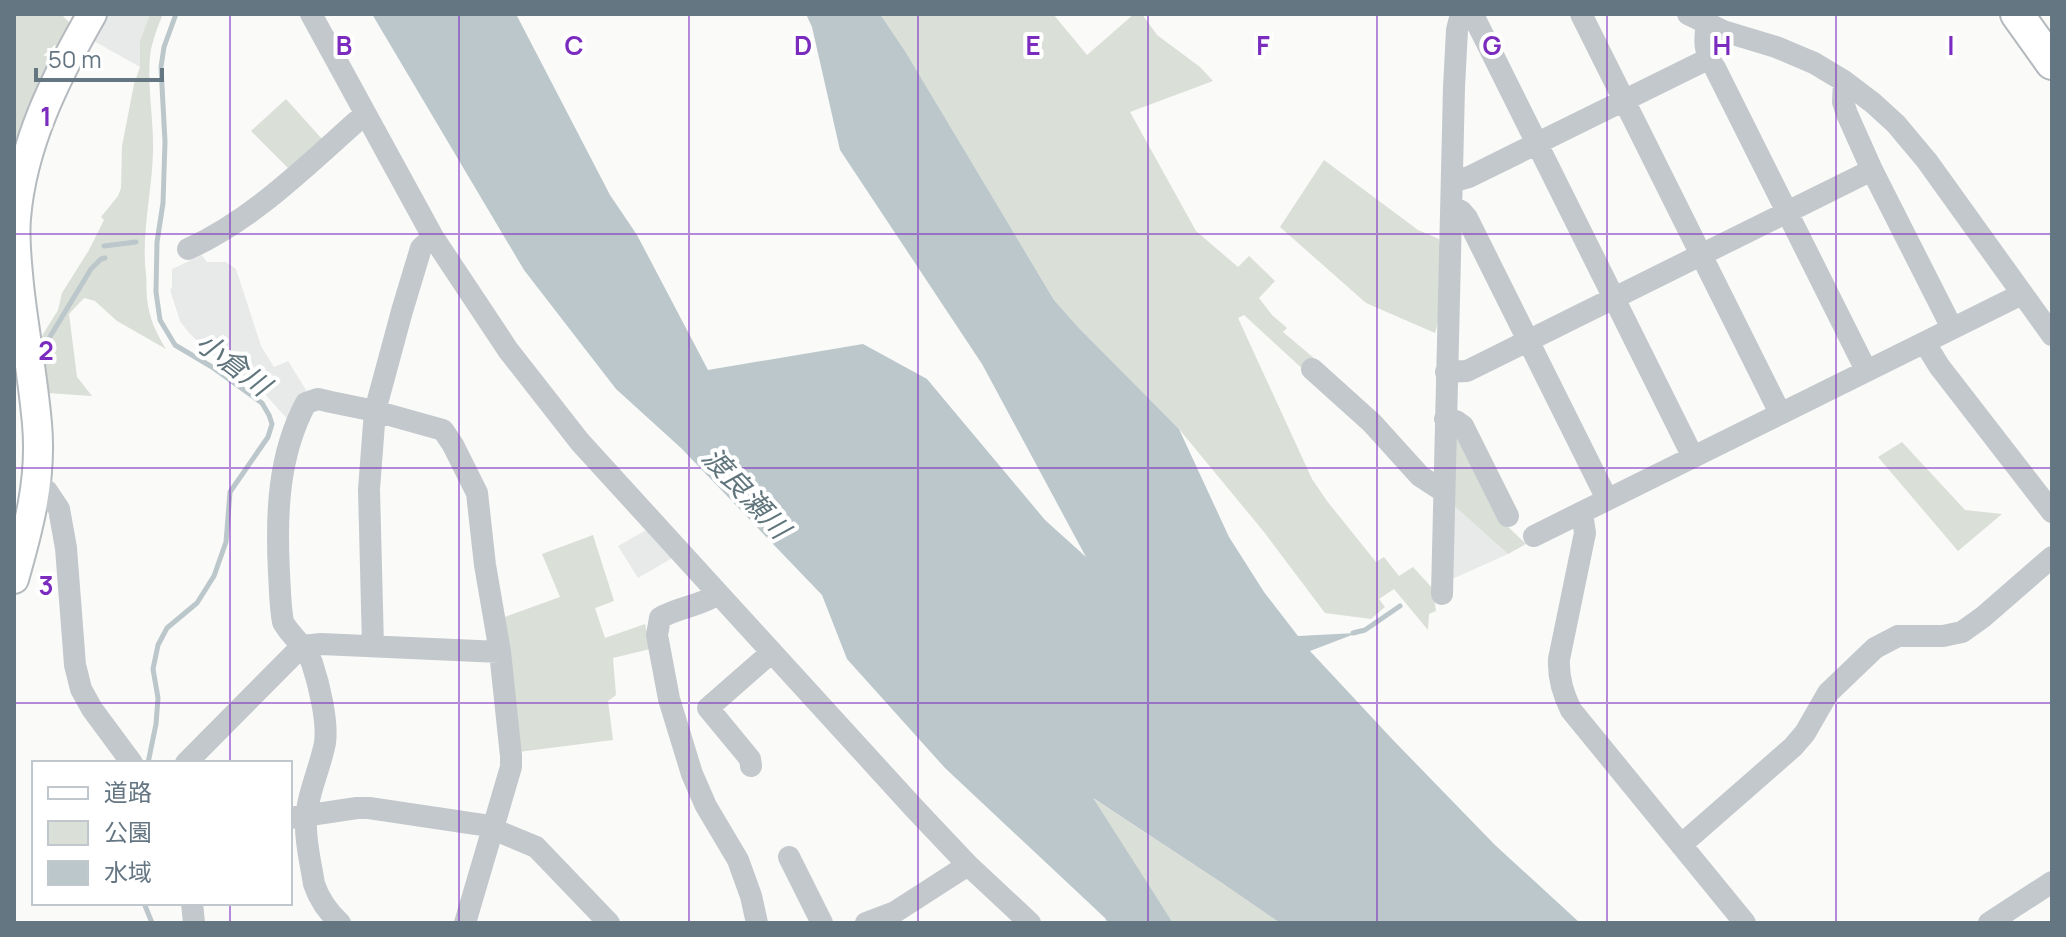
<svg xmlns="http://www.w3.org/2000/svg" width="2066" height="937" viewBox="0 0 2066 937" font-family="Manrope,'Noto Sans JP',sans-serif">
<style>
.built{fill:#e8e9e9}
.green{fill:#dadfd7}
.water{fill:#bbc7cb}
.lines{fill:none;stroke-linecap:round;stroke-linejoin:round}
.stream{stroke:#bbc7cb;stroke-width:5}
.major-casing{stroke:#b5babe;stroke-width:32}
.highway-casing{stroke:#b4b9bd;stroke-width:36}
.minor{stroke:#c3c8cc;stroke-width:22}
.major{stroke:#fff;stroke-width:28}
.highway{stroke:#fff;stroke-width:32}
.grid{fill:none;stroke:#7b2cbf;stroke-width:2;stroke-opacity:0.55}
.labels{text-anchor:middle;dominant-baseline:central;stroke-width:8;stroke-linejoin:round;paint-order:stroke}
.water-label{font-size:28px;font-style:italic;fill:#60757c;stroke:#fff}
.grid-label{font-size:26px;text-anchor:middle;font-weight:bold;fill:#7b2cbf;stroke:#fff;stroke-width:8;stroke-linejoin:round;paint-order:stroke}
</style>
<rect width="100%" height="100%" fill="#fafaf8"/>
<path class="built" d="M 106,14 L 150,14 L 140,41 L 140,67 L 92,40 Z
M 202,255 L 207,262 L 226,262 L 236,269 L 261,346 L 274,367 L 288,361 L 306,390 L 290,422 L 264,393 L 237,374 L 231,372 L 189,333 L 180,321 L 170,290 L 172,287 L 172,269 Z
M 1451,503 L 1508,554 L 1450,580 Z
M 648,529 L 674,557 L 638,578 L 618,546 Z"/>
<path class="green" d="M 14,14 L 61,14 L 72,25 L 14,159 Z
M 150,14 L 163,14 C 158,25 154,37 151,49 C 146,82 154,119 153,152 C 152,193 141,234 146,274 C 147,282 146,290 147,298 C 149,318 156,333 166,349 L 117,321 L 95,301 L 84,298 L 69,314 L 77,377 L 92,396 L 47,393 L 40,339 L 58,310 L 62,293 L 89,250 L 104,220 L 101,217 L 118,196 L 121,188 L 122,146 L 134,84 L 140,67 L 140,41 Z
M 880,14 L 1053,14 L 1087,55 L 1134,14 L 1142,14 L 1157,35 L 1200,67 L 1213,81 L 1130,112 L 1196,231 L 1238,267 L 1249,256 L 1275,281 L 1259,298 L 1272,315 L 1287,328 L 1283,332 L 1315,359 L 1307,373 L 1244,315 L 1238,318 L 1312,479 L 1327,501 L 1376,562 L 1384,557 L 1399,576 L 1413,567 L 1433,589 L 1436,611 L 1429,614 L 1428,630 L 1394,589 L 1379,599 L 1385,607 L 1371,619 L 1325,613 L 1264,532 L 1179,429 L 1077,326 L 1054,300 L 905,51 Z
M 286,99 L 322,139 L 288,168 L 251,131 Z
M 1324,160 L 1418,230 L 1439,239 C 1444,262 1442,312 1435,333 L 1366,303 L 1280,227 Z
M 1454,431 L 1504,523 L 1526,544 L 1508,554 L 1451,503 Z
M 1902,442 L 1965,510 L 2002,514 L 1958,551 L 1878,457 Z
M 593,535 L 614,601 L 595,608 L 605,638 L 645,624 L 650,649 L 613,658 L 616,695 L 608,701 L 613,740 L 518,752 L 502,618 L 560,597 L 542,554 Z
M 1091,797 L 1222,883 L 1280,923 L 1173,923 Z"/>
<path class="water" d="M 372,14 L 516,14 L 610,195 L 637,235 L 708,370 L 863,344 L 927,379 L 1045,520 L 1086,557 L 982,364 L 840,150 L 812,27 L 806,14 L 880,14 L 905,51 L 1054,300 L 1077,326 L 1179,429 L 1229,537 L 1264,592 L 1298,636 L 1357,633 L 1310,651 L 1393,740 L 1495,845 L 1580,923 L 1280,923 L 1222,883 L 1093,798 L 1173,923 L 1108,923 L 1105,918 L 945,768 L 847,659 L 822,595 L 681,448 L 616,389 L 524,270 Z"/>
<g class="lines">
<path class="stream" d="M 104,246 L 136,242
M 45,345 L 91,269 L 101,259 L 105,258
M 14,372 L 15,372
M 1353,633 L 1365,630 L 1400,606
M 148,763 L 156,724 L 158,698 L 153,669 L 158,645 L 167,628 L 197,603 L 214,576 L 226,542 L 230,492 L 268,437 L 272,424 L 269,415 L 262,403 L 212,367 L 175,345 L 160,320 L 156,292 L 157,242 L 163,203 L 165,142 L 161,67 L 164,47 L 176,14
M 144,903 L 152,923"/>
<defs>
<path id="major" d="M 14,579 C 29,527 42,478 37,424 C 33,377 24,331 19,285 C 17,262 14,240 16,218 C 22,144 56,77 92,14"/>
<path id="highway" d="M 2017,14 L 2052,63"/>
</defs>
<use href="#major" class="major-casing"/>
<use href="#highway" class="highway-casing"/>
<path class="minor" d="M 311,14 L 433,237 L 508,350 L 580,442 L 915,809 L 968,865 L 1030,923
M 1470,14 L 1476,21 L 1693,457
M 1581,14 L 1780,413
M 1688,14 L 1723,31 L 1776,47 L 1814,63 L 1844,81 L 1873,103 L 1896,124 L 1927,161 L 2052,335
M 1707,24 C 1704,41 1704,53 1715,68 L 1866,370
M 1844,81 L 1843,102 L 1847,114 L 1872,170 L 1952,328
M 1452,182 L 1469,177 L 1708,59
M 1452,207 L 1461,211 L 1467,218 L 1607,499
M 188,249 C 256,218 309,163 365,114
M 1925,343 L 1939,366 L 2052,512
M 1312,369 L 1372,423 L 1420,476 L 1443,491
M 1446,372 L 1467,371 L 1872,170
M 1445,419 L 1456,421 L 1463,426 L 1508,516
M 37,484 L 47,491 L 59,509 L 66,548 L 75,665 L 81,689 L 92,709 L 132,763
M 1582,513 L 1585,533 L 1559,659 C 1558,678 1563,694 1571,710 L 1745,923
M 1534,536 L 2022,294
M 718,594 C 701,606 678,607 660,618 L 657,635 L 669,699 L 692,774 L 706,806 L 738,860 L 751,896 L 757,923
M 1442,594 L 1454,87 L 1457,30 L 1461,14
M 373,646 L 369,489 L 375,411 L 402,311 L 421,248 L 433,237
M 186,763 L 302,646 L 321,644 L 500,652
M 751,766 L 750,759 L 746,754 L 708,708 L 772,652
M 290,818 L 357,808 L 369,808 L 483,825 L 536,847 L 609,923
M 1681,845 L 1793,747 L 1805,733 L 1828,693 L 1875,648 L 1898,636 L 1943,636 L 1962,632 L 1983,617 L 2052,557
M 789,857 L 822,923
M 192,903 L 194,923
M 340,923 C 328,912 319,899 314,884 C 311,864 305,842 306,822 C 307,794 320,769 325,743 C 328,721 319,684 312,663 C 306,646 291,637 283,622 C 280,606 280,589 279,573 C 276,514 278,455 306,403 L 318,399 L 331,402 L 375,411 L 443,430 L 453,445 L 477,493 L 485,565 L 500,652 L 511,756 L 511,767 L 465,923
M 866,923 L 895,912 L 968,865
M 1989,923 L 2052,882"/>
<use href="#major" class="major"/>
<use href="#highway" class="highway"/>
</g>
<path class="grid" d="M 230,14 L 230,763M 459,14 L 459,923M 689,14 L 689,923M 918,14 L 918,923M 1148,14 L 1148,923M 1377,14 L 1377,923M 1607,14 L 1607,923M 1836,14 L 1836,923M 14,234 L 2052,234M 14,468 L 2052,468M 14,703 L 2052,703M 230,903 L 230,923"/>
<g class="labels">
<g class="water-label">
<text transform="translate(234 363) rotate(37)">小倉川</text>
<text transform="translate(747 492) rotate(47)">渡良瀬川</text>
</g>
</g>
<g class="grid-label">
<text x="344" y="55">B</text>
<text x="574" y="55">C</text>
<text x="803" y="55">D</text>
<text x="1033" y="55">E</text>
<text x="1263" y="55">F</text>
<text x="1492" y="55">G</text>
<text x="1722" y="55">H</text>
<text x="1951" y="55">I</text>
<text x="46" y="126">1</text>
<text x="46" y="360">2</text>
<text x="46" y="595">3</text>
</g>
<rect width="2066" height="937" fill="none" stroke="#657683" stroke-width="32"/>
<rect x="32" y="761" width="260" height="144" fill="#ffffff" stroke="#c1c8cd" stroke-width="2"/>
<rect x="48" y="787" width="40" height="12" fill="#ffffff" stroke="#c1c8cd" stroke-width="2"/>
<text x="104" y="801" font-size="24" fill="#657683">道路</text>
<rect x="48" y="821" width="40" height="24" fill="#dadfd7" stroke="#c1c8cd" stroke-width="2"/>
<text x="104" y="841" font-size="24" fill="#657683">公園</text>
<rect x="48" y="861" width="40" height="24" fill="#bbc7cb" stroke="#c1c8cd" stroke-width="2"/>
<text x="104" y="881" font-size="24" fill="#657683">水域</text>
<path d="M36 68v12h126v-12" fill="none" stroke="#657683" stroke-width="4"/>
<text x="48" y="68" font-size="24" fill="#657683" stroke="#ffffff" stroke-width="6" paint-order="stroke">50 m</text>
</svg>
